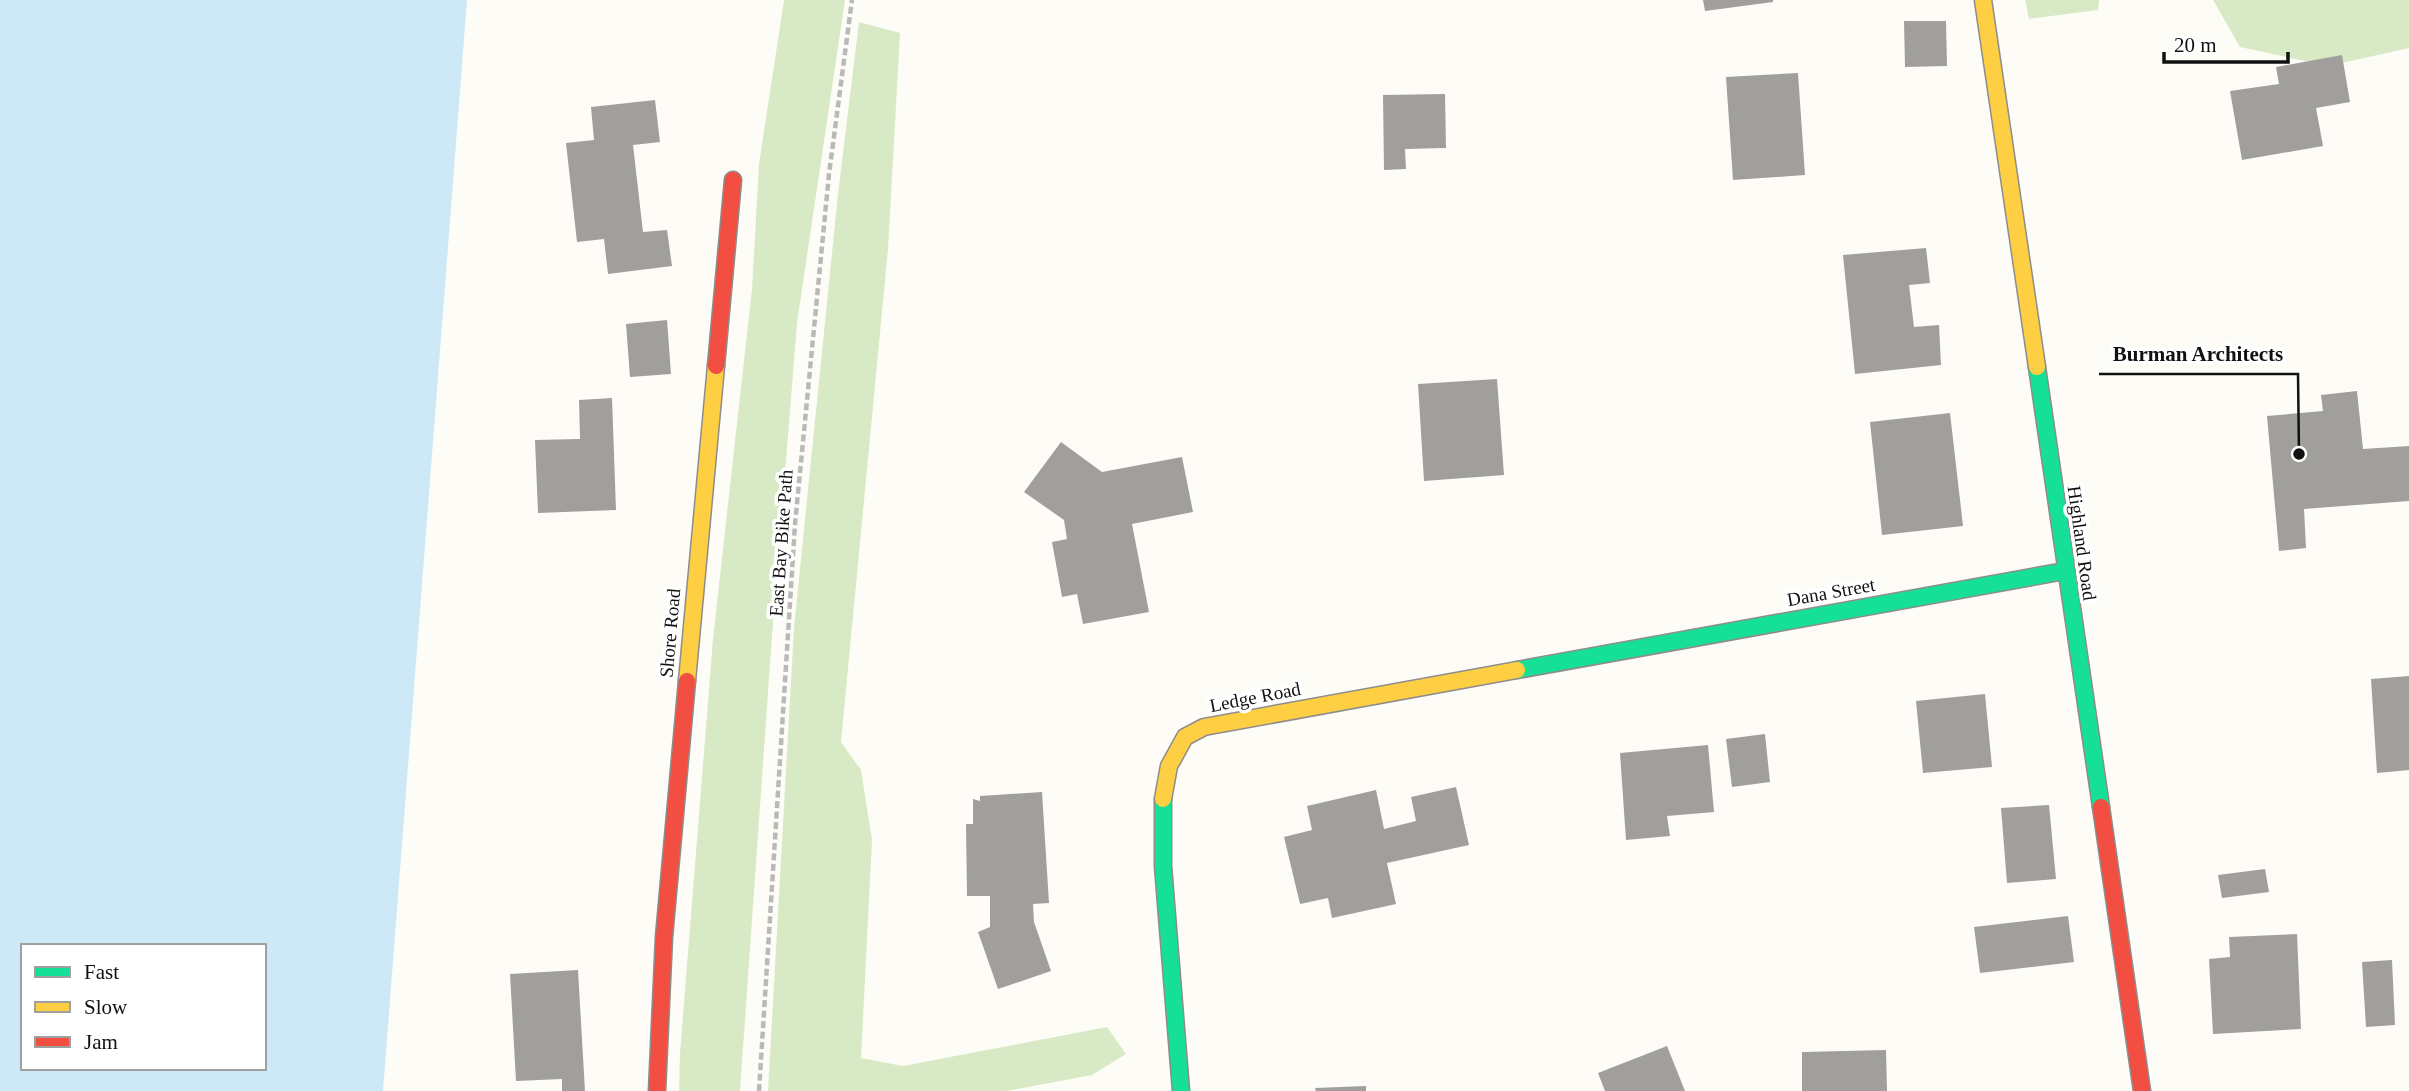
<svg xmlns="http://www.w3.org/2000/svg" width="2409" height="1091" viewBox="0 0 2409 1091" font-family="'Times New Roman',serif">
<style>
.forest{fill:#d8eac5}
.water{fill:#cde8f7;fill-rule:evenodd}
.building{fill:#a19f9c}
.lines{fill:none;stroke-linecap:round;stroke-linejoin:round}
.fast-casing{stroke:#8e8d8b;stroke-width:19}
.slow-casing{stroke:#8e8d8b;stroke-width:19}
.jam-casing{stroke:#8e8d8b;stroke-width:19}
.path{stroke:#b9b9b8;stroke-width:4.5;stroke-dasharray:7 3.5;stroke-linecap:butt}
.fast{stroke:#16e098;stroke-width:16}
.slow{stroke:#ffcf43;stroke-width:16}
.jam{stroke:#f24e42;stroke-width:16}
.labels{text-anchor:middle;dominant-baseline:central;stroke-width:7;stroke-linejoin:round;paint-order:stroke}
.street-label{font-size:19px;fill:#111;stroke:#fff}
.leader{fill:none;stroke:#111;stroke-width:2.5}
.callout-dot{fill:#111;stroke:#fff;stroke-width:2.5}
.callout-label{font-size:21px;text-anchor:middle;font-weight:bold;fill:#111;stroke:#fff;stroke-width:7;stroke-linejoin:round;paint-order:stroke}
</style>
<rect width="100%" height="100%" fill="#fdfcf7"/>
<path class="forest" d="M 784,0 L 845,0 L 797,323 L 772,636 L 740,1091 L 679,1091 L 680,1053 L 713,639 L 752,289 L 759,164 Z
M 2025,0 L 2099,0 L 2098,10 L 2029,19 Z
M 2213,0 L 2409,0 L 2409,48 L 2328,66 L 2240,47 Z
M 859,22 L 900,33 L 888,249 L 841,742 L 861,770 L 872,840 L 861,1058 L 903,1066 L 1107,1027 L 1126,1054 L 1092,1075 L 1006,1091 L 768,1091 L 794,628 L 838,194 Z"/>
<path class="water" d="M 0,0 L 467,0 L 383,1091 L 0,1091 ZM 23,946 L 264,946 L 264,1068 L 23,1068 Z"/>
<path class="building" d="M 1703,0 L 1773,0 L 1773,2 L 1705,11 Z
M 1904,21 L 1946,21 L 1947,66 L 1905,67 Z
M 2342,55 L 2350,102 L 2316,108 L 2323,146 L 2242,160 L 2230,91 L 2279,84 L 2276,67 Z
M 1798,73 L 1805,175 L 1733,180 L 1726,77 Z
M 1445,94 L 1446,148 L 1405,149 L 1406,169 L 1384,170 L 1383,95 Z
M 655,100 L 660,142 L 633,145 L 643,232 L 667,230 L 672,266 L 608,274 L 604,239 L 577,242 L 566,143 L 594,140 L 591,107 Z
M 1926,248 L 1930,283 L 1909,285 L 1914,327 L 1939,325 L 1941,365 L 1855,374 L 1843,255 Z
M 667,320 L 671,374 L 630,377 L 626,324 Z
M 1497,379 L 1504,475 L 1424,481 L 1418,384 Z
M 2357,391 L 2363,449 L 2409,446 L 2409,501 L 2304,509 L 2306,548 L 2279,551 L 2267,416 L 2323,411 L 2321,395 Z
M 612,398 L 616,510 L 538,513 L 535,440 L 580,439 L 579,400 Z
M 1950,413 L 1963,526 L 1882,535 L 1870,422 Z
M 1061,442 L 1102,472 L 1182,457 L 1193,512 L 1132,524 L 1149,612 L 1083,624 L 1077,594 L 1062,597 L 1052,542 L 1067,539 L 1064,520 L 1024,492 Z
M 2409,676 L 2409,770 L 2377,773 L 2371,679 Z
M 1985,694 L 1992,767 L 1923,773 L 1916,701 Z
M 1765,734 L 1770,782 L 1732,787 L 1726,739 Z
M 1708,745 L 1714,812 L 1667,816 L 1670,836 L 1626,840 L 1620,753 Z
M 1456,787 L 1469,845 L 1387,863 L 1396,904 L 1332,918 L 1328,898 L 1300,904 L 1284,837 L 1312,830 L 1307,806 L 1376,790 L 1384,829 L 1416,821 L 1411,797 Z
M 1042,792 L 1049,903 L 1033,904 L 1034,922 L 1051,971 L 998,989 L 978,932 L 990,927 L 990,896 L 967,896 L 966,824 L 973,824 L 973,799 L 980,801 L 980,796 Z
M 2049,805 L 2056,879 L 2007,883 L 2001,808 Z
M 2265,869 L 2269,892 L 2222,898 L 2218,875 Z
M 2068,916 L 2074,962 L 1980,973 L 1974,927 Z
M 2297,934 L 2301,1029 L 2213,1034 L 2209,959 L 2230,957 L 2229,937 Z
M 2392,960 L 2395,1025 L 2366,1027 L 2362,962 Z
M 578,970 L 585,1091 L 562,1091 L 562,1079 L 516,1081 L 510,974 Z
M 1667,1046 L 1685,1091 L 1605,1091 L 1598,1073 Z
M 1886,1050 L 1887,1091 L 1802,1091 L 1802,1052 Z
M 1366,1086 L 1366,1091 L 1316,1091 L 1315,1088 Z"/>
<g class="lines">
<defs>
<path id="fast" d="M 2037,367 L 2101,807
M 1517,670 L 2065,571
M 1163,799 L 1163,866 L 1181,1091"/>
<path id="slow" d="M 1983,0 L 2037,367
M 687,681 L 716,366
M 1163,799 L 1169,766 L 1185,737 L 1204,727 L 1517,670"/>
<path id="jam" d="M 716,366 L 733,180
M 2101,807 L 2142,1091
M 657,1091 L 664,937 L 687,681"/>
</defs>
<use href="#fast" class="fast-casing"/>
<use href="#slow" class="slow-casing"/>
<use href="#jam" class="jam-casing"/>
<path class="path" d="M 759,1091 L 795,524 L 829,174 L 852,0"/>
<use href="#fast" class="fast"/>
<use href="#slow" class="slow"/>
<use href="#jam" class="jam"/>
</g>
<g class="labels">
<g class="street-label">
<text transform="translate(781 543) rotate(-86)">East Bay Bike Path</text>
<text transform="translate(2082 543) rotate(82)">Highland Road</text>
<text transform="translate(1831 592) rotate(-10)">Dana Street</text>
<text transform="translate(670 633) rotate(-85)">Shore Road</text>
<text transform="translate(1255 697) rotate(-11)">Ledge Road</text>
</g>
</g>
<path class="leader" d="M2299 454L2298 374H2099"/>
<circle class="callout-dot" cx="2299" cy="454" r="7"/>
<g class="callout-label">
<text x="2198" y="361">Burman Architects</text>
</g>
<rect x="21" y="944" width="245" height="126" fill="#ffffff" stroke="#a0a0a0" stroke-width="2"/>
<rect x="35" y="967" width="35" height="10" fill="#16e098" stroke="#a0a0a0" stroke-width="2"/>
<text x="84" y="979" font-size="21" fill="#111111">Fast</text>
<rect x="35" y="1002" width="35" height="10" fill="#ffcf43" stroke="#a0a0a0" stroke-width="2"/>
<text x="84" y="1014" font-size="21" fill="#111111">Slow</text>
<rect x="35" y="1037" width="35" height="10" fill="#f24e42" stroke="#a0a0a0" stroke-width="2"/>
<text x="84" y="1049" font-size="21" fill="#111111">Jam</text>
<path d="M2164 52v10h124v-10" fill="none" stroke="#111111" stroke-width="3.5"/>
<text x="2174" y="52" font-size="21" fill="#111111" stroke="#ffffff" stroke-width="5" paint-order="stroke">20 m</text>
</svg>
